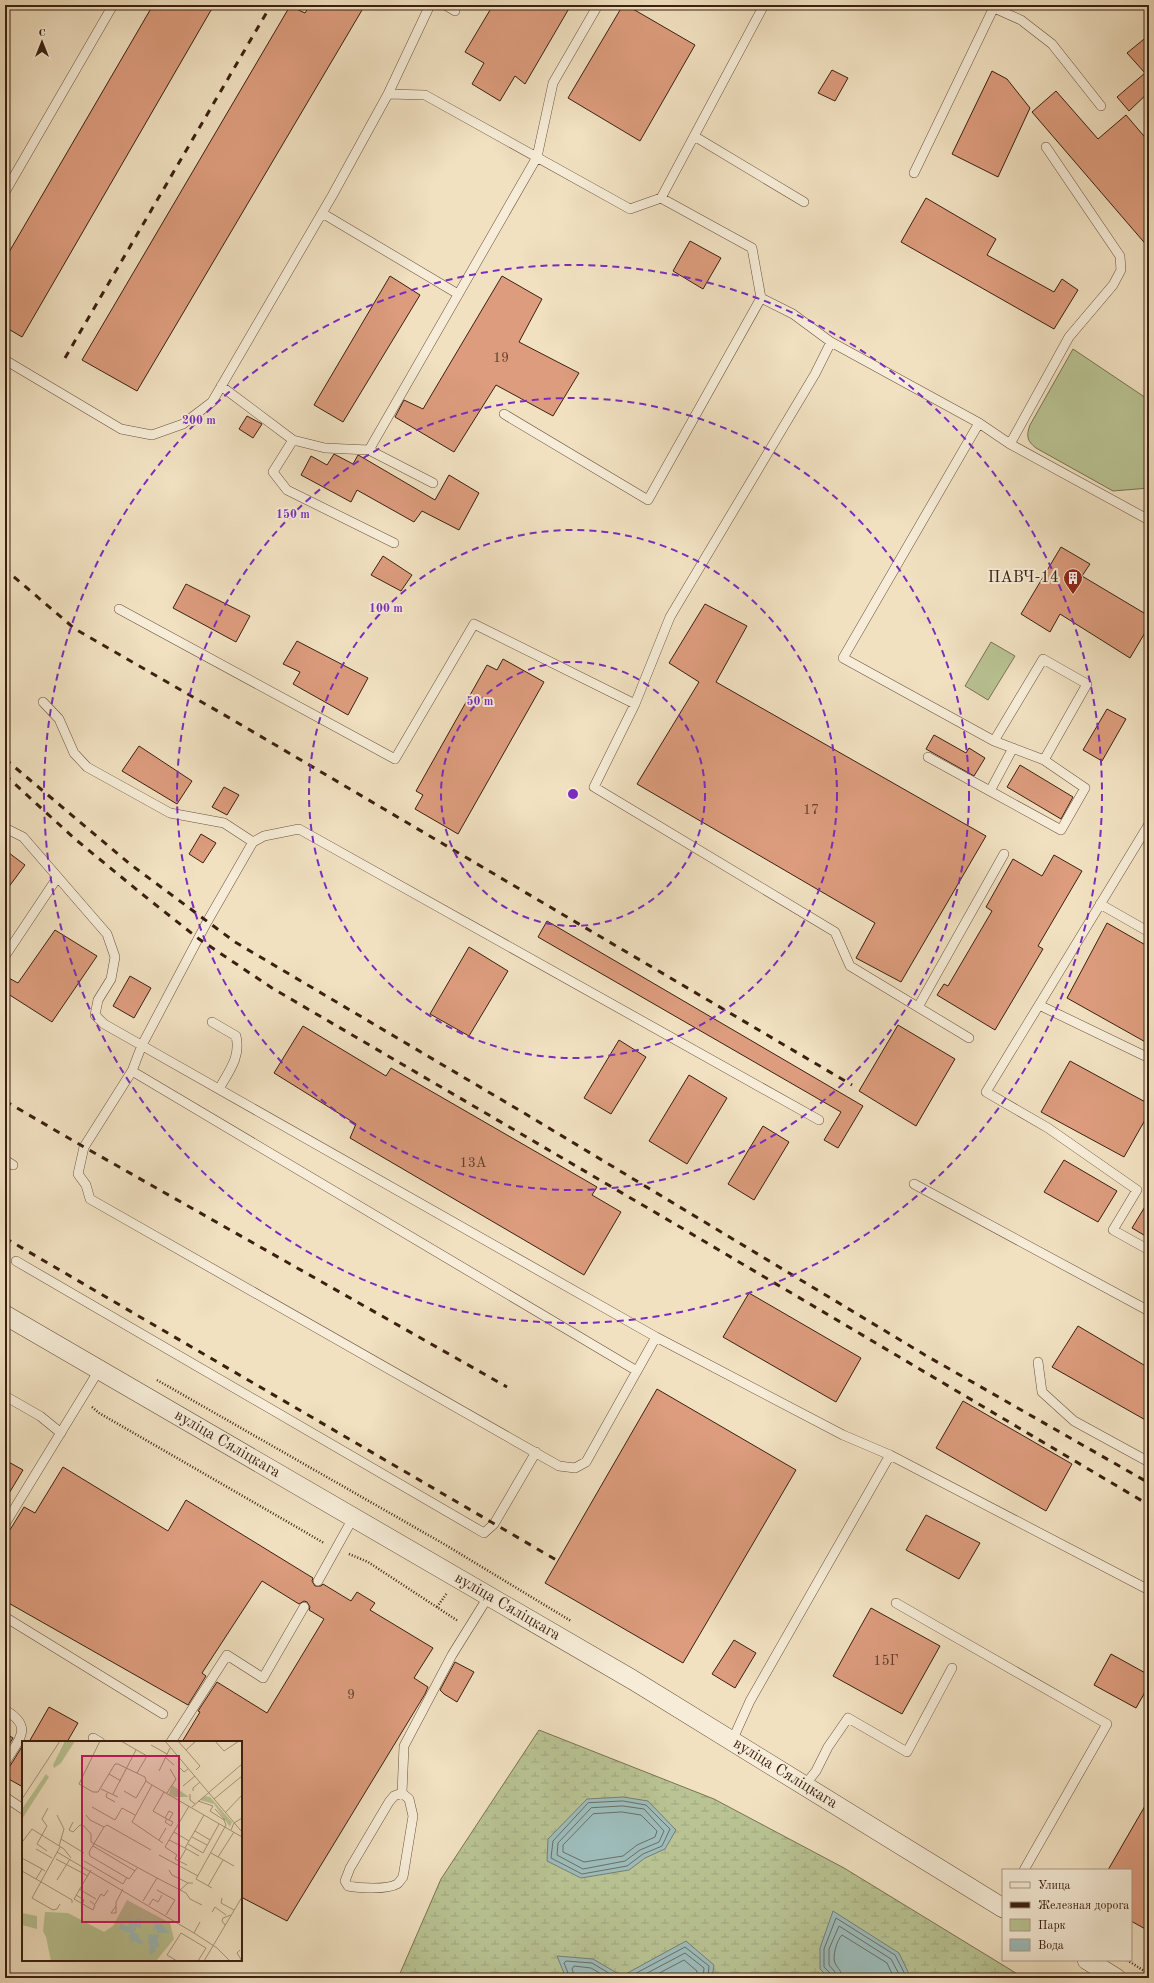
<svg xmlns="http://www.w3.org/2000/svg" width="1154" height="1983" viewBox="0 0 1154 1983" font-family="'Old Standard TT',serif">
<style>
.green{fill:#b9c393;stroke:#7a7252}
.wetland{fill:url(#wetland-marsh);stroke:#7a7252}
.water{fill:#9dbcba;stroke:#767e76}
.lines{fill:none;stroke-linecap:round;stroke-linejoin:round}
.shore{stroke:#6c6e65;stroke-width:1}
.building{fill:#dc9c7d;stroke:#3b2010}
.service-casing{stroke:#68503c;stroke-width:10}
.minor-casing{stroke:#68503c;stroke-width:20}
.path{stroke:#3b2010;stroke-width:2.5;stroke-dasharray:1 2;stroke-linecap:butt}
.service{stroke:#f6ecd7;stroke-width:9}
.minor{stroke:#f6ecd7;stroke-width:19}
.rail{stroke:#3b2010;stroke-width:3;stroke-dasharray:7 7;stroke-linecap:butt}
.ring{fill:none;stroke:#7b2cbf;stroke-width:2;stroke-dasharray:7 5}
.labels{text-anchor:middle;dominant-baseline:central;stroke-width:4;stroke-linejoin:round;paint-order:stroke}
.number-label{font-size:14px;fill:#633f2b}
.poi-label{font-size:16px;fill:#3b2010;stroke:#f6ecd7;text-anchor:end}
.street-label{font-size:16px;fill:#3b2010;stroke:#f6ecd7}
.inset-road{fill:none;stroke:#a8947a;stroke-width:1}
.view{fill:#c2185b;fill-opacity:0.15;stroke:#c2185b;stroke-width:2}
.inset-edge{fill:none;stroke:#3b2010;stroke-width:2}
.centre{fill:#7b2cbf;stroke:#f6ecd7;stroke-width:2}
.ring-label{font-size:12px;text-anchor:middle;font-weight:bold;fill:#7b2cbf;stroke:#f6ecd7;stroke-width:4;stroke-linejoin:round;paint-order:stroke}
</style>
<defs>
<pattern id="wetland-marsh" width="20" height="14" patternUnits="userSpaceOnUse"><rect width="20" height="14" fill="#b9c393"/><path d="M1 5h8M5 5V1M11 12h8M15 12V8" fill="none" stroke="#a0a77e"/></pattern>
</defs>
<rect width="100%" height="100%" fill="#f1e1c1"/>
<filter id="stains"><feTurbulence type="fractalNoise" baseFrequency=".005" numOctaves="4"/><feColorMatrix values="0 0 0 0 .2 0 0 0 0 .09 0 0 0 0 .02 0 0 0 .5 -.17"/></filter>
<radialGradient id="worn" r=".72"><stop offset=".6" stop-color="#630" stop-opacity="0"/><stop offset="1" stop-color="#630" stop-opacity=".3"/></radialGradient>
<path class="green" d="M 1073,349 L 1149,400 L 1149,488 L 1113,491 L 1036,448 C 1027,441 1026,436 1030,425 Z
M 991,642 L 1015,656 L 988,700 L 965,686 Z"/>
<path class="wetland" d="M 539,1730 L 714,1799 L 844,1868 L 1024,1978 L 398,1978 L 441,1879 Z"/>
<path class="water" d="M 623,1797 L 648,1801 L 676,1830 L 665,1849 L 645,1858 L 629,1870 L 581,1878 L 547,1861 L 548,1839 L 587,1799 Z
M 833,1911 L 899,1953 L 911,1978 L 829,1978 L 820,1969 L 820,1948 Z
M 686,1941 L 714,1965 L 712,1978 L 566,1978 L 557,1956 L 593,1959 L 622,1976 Z"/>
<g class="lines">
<path class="shore" d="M 623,1801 L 646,1805 L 670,1829 L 662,1846 L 643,1854 L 627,1866 L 582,1874 L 551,1858 L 553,1841 L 588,1803 Z
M 623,1806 L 644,1809 L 664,1831 L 659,1842 L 640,1850 L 625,1861 L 583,1869 L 557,1855 L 558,1843 L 591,1808 Z
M 622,1812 L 641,1815 L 657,1831 L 655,1837 L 637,1845 L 623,1856 L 584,1862 L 563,1852 L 563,1845 L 593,1814 Z
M 570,1978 L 564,1963 L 566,1961 L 592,1963 L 617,1978
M 575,1978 L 572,1969 L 574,1966 L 591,1968 L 608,1978
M 627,1978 L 685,1947 L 709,1966 L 708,1978
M 638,1978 L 685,1953 L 704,1968 L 703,1978
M 650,1978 L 684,1960 L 697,1971 L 697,1978
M 831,1978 L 831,1974 L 824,1967 L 824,1949 L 836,1918 L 895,1955 L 907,1978
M 836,1978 L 835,1972 L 829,1965 L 829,1949 L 839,1926 L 891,1959 L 901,1978
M 842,1978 C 842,1971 838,1969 835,1963 C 832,1956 837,1940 842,1935 L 887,1963 L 894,1978"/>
</g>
<path class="building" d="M 153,5 L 214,5 L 22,337 L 5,327 L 5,259 Z
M 310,5 L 365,5 L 137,391 L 82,360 L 290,6 L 305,13 Z
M 493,5 L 571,5 L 525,84 L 515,76 L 500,101 L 472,84 L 484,63 L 465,52 Z
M 623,5 L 626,5 L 695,45 L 640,141 L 568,98 Z
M 1149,35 L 1149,92 L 1129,111 L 1117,97 L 1145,73 L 1127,53 Z
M 832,70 L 848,78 L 835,101 L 818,93 Z
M 992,71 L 1007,79 L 1030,108 L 998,177 L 952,154 Z
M 1056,91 L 1098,139 L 1126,115 L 1149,142 L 1149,248 L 1032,112 Z
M 926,198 L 996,239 L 987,255 L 1054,292 L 1062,279 L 1078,290 L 1054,329 L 901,242 Z
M 690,241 L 721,258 L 703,289 L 673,271 Z
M 390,276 L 420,295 L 343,422 L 314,405 Z
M 502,276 L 542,299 L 519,342 L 579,373 L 553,416 L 496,385 L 454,452 L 395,417 L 404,400 L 423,409 Z
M 247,416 L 262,424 L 253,438 L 239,429 Z
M 334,454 L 353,464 L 358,455 L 360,456 L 435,500 L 449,475 L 479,493 L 459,530 L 422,511 L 414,522 L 357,490 L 351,502 L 301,475 L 311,456 L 327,465 Z
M 1061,547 L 1090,564 L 1082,576 L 1149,616 L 1149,626 L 1130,658 L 1060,614 L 1050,632 L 1021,614 Z
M 383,556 L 412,575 L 401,591 L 371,575 Z
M 186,584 L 250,616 L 236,642 L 173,608 Z
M 705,604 L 747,626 L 716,682 L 986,836 L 901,982 L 856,958 L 875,923 L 637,784 L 699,682 L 669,663 Z
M 297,641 L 368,678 L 348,715 L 293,684 L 300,672 L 283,664 Z
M 503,659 L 544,682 L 458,834 L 415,809 L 423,795 L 416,791 L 487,665 L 497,670 Z
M 1107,709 L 1126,719 L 1102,761 L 1083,750 Z
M 934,735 L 966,753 L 969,748 L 985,758 L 974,776 L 926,749 Z
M 139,746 L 192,781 L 177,804 L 122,771 Z
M 1020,765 L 1073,797 L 1061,819 L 1007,787 Z
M 224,787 L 239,795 L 227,815 L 212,807 Z
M 201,834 L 216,843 L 203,863 L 189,854 Z
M 5,850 L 25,865 L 5,892 Z
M 1054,855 L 1082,871 L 1038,946 L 1043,949 L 995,1030 L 937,995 L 944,984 L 948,986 L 992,911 L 986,907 L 1013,859 L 1042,876 Z
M 547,921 L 863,1106 L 838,1148 L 824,1140 L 841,1112 L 538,937 Z
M 1107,923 L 1149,947 L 1149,1044 L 1067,998 Z
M 55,930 L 97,956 L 52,1022 L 5,992 L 5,976 L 18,983 Z
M 469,947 L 508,971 L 469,1036 L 430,1014 Z
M 130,976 L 151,988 L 134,1018 L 113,1006 Z
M 898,1025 L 955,1059 L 916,1126 L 859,1091 Z
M 303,1026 L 386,1076 L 391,1068 L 597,1187 L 592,1195 L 621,1212 L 584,1275 L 350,1138 L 356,1124 L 274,1073 Z
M 619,1040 L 646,1057 L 611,1114 L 584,1098 Z
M 1070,1061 L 1149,1104 L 1149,1113 L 1124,1157 L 1041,1112 Z
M 689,1075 L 727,1098 L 687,1164 L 649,1141 Z
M 763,1126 L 789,1142 L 754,1200 L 728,1184 Z
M 1064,1160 L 1117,1191 L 1098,1222 L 1044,1192 Z
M 1149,1200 L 1149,1238 L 1132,1228 Z
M 749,1293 L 861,1358 L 836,1402 L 723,1337 Z
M 1078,1326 L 1149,1368 L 1149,1422 L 1052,1367 Z
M 657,1389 L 796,1470 L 683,1663 L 545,1583 Z
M 963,1401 L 1072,1464 L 1046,1511 L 936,1448 Z
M 5,1460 L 23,1470 L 5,1500 Z
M 63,1467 L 168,1531 L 186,1500 L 313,1578 L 312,1581 L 315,1586 L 321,1586 L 323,1584 L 351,1601 L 357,1592 L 375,1603 L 370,1610 L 433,1648 L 414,1678 L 428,1687 L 425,1694 L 287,1921 L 241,1897 L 241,1742 L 182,1742 L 200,1712 L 198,1711 L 217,1682 L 267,1713 L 324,1619 L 309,1610 L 310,1607 L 307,1602 L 304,1601 L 299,1604 L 262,1581 L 202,1673 L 206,1676 L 188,1705 L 5,1601 L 5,1538 L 24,1507 L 35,1513 Z
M 926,1515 L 980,1543 L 959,1579 L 906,1550 Z
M 871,1608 L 940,1646 L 902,1714 L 833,1676 Z
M 734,1640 L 756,1653 L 735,1688 L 712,1674 Z
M 1111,1654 L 1149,1675 L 1149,1685 L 1136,1708 L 1094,1685 Z
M 455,1662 L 474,1672 L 457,1702 L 444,1694 L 440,1690 Z
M 49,1707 L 78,1723 L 67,1742 L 29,1742 Z
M 5,1733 L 13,1738 L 5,1751 Z
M 23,1745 L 23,1787 L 5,1777 L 5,1769 L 10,1766 Z
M 1149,1799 L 1149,1931 L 1131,1921 L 1131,1870 L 1108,1870 Z"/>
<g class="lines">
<defs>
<path id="service" d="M 445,5 L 455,11
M 1146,5 L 1149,8
M 994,8 L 1021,20 L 1052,44 L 1101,106
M 388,94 L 430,5
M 694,136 L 804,202
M 914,173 L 995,5
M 5,192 L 113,5
M 661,198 L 764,5
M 322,213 L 458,294
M 831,342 L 815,374 L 670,617 L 635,704 L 594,787 L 835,932 L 850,966 L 969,1038
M 5,360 L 121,429 L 152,435 L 183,424 L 212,402 L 332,196 L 388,94 L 425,95 L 630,209 L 661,198 L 752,248 L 761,298 L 793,314 L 831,342 L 979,423 L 1010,444 L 1149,520
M 221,386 L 293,440 L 325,448 L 369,450 L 433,483
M 504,414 L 648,500 L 761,298
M 979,423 L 843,658 L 994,741 L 1043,659 L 1087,684 L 1044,760 L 994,741
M 293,440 L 273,472 L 287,490 L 394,543
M 1010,444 L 1069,337 L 1113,285 L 1121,270 L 1120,256 L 1046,147
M 369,450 L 537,157 L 553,83 L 598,5
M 119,609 L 395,759 L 474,624 L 635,704
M 43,702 L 59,719 L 74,753 L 87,767 L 170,813 L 224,823 L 253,842
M 1013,748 L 990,791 L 1061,830 L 1085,788 L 1044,760
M 928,757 L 990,791
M 1149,824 L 1039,1005 L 1149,1058
M 5,828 L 23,837 L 107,934 L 115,957 L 111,979 L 98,1000 L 95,1015 L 104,1024 L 656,1337 L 843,1435 L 890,1455 L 750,1701 L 732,1741
M 1100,904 L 1149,932
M 5,956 L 57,878
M 1039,1005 L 986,1092 L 1048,1128 L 1137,1190 L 1113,1230 L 1149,1250
M 918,1007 L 1004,854
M 212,1022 L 236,1036 C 241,1057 229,1071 219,1089
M 132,1071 L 637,1371
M 5,1160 L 13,1165
M 914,1184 L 1149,1311
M 16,1261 L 484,1533 L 494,1524 L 536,1452
M 656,1337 L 586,1462 L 575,1468 L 559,1466 L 90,1199 L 86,1185 L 78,1174 L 84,1147 L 132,1071 L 142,1045 L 207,922 L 253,842 L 264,836 L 299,829 L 819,1120
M 1038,1362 L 1042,1392 L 1074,1421 L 1149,1462
M 5,1396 L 40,1416 L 61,1433
M 890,1455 L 1149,1590
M 5,1524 L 99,1370
M 318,1581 L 353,1518
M 896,1603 L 1107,1724 L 1024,1870
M 5,1617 L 163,1714
M 5,1710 C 35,1727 18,1740 5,1763
M 93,1738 L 100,1742
M 171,1742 L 227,1655 L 263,1678 L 304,1607
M 804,1786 L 816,1771 L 828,1747 L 848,1718 L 907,1752 L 952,1668
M 402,1793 L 394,1796 L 389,1802 L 350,1868 L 345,1881 L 348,1886 C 359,1888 387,1890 397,1884 C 399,1883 401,1879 403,1877 L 413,1816 L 409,1799 L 402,1793 L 404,1746 L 452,1655 L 488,1597
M 5,1797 L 23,1809"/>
<g id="minor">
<path id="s1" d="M 5,1315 L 633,1680 L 1003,1908"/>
<path d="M 1087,1960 L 1116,1978"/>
</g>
</defs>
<use href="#service" class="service-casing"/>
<use href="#minor" class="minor-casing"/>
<path class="path" d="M 157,1380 L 444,1544 L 571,1621
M 92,1407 L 99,1413 L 324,1543
M 349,1554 L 368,1562 L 458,1621
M 437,1607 L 447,1593
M 1127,1960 L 1149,1974"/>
<use href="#service" class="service"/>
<use href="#minor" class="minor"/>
<path class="rail" d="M 294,8 L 296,5
M 65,358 L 271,5
M 5,566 L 13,576 L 75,629 L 233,720 L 852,1085
M 5,759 L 130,864 L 235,942 L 524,1113 L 925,1355 L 1149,1483
M 5,775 L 75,839 L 142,894 L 199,939 L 272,988 L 675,1224 L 1149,1505
M 5,1101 L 84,1147 L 507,1387
M 5,1238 L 558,1561"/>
</g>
<g class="ring">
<circle cx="573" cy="794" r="132"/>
<circle cx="573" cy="794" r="264"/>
<circle cx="573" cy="794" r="396"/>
<circle cx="573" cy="794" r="529"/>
</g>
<defs>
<symbol id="building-pin" viewBox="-11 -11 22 30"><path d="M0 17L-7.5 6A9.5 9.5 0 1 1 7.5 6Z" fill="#8f2418" stroke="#f6ecd7"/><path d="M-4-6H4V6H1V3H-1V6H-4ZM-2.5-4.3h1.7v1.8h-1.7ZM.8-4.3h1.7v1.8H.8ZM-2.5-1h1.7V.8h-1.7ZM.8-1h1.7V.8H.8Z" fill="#fff"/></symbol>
</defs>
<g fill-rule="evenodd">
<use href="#building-pin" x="1062" y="567" width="22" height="30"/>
</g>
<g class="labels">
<g class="number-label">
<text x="501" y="358">19</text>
<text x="811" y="810">17</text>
<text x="473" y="1163">13А</text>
<text x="886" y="1661">15Г</text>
<text x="351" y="1695">9</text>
</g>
<g class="poi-label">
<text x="1059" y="578">ПАВЧ-14</text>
</g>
<g class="street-label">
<text stroke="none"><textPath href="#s1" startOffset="257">вуліца Сяліцкага</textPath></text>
<text stroke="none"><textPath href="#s1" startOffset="581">вуліца Сяліцкага</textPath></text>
<text stroke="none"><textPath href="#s1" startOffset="905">вуліца Сяліцкага</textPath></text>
</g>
</g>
<g transform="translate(22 1741)">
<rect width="220" height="220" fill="#f1e1c1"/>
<path d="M 150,44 L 167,56 L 153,56 L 147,53 ZM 183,55 L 188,56 L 210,81 L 208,86 L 192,63 L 178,59 Z" fill="#b9c393"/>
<path d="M 43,0 L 53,0 L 39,22 L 32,27 L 31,24 ZM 24,33 L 27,36 L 0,78 L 0,68 ZM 0,172 L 15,175 L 15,188 L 0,184 Z" fill="#b9c393"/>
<path d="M 105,159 L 148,182 L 152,198 L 134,220 L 29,220 L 24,196 L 21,190 L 23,171 L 46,172 L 82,191 L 91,185 Z" fill="#b9c393"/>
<path d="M 118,177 L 119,186 L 118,188 L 115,185 L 112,192 L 116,193 L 118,199 L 122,200 L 118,204 L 112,199 L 110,202 L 107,194 L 110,193 L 97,188 L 99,180 L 101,184 L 107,186 L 107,178 L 112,180 ZM 133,183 L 139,183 L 148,192 L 135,192 L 135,187 L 131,190 ZM 126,193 L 138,194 L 135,198 L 138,206 L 134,206 L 133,211 L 128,214 Z" fill="#9dbcba"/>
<path class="inset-road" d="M 78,0 L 57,43 L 71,51 L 76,51 L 93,23 L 96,23 L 123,36 L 124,40 L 130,44 L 220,96M 99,0 L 125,15 L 115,32M 143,0 L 220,91M 156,0 L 178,25 L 174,29M 193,0 L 202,10 L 217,0M 129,4 L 145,13M 164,9 L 174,0M 143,16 L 152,24M 157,26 L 162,31 L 166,28M 137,30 L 148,7M 87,33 L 99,40M 130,44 L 110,81 L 141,102M 161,45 L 173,35M 79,48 L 96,56M 102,50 L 114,57 L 124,40M 171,50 L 171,47 L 178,41M 142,51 L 131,70 L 143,77 L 147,70 L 151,72 L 147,79 L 143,77M 85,52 L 84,56 L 93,61M 145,52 L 154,38 L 148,28M 91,53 L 114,9M 168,53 L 168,59 L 173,63M 0,58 L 38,0M 192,58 L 220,35M 176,60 L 191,65 L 188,70 L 202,79 L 204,84 L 174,138 L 190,147M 167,65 L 147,99 L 163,107 L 182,74M 70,66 L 93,79 L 100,67 L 113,74M 170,66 L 220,23M 193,68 L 203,79M 203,72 L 220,54M 35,74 L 42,88 L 37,105M 64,74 L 68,79 L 82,86M 145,78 L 143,81 L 149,85 L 151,81 L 147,79M 51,81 L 47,89 L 51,91 L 58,84 L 62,85 L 69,93 L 69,101 L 135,137 L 121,160M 209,89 L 212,82 L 220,77M 173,90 L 188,99M 152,91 L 167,100M 170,96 L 185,104M 39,98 L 62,112M 137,99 L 144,87M 147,99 L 143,106 L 155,114 L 153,118 L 165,124M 1,100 L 10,88 L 42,108 L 49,117M 166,103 L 181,112 L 197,83M 71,105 L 113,130M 163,107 L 177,115M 14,108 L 30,117M 25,110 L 15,103 L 25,85 L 20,78 L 26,67M 35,111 L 172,192 L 195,207 L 208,220M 189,112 L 212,125M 137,114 L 176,135M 196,116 L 212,91M 0,117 L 20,128M 34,118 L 66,135M 62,120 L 101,143 L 105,136M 157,120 L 164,108M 115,127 L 107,138 L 68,115 L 67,111 L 82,86 L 85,84 L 129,109M 147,129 L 150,134 L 166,142M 0,130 L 14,138 L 20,128 L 23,130M 135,137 L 164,152 L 168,158 L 180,164M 14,138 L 50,159 L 50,162M 35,139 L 48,118M 186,145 L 201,119M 57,148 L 74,158M 135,149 L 153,159 L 144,174M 158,149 L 166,142 L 171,142M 54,154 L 62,159 L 60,164M 200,157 L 199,162 L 212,169M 68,160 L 73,164 L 71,169 L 52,158 L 69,129M 38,163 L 35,168 L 31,169 L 10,157 L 38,106M 73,163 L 79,153 L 82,155 L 86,149M 127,164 L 131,158 L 136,161 L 140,154M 94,165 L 89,172 L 94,172 L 94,161 L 101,148M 190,171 L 193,166 L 204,174M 203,184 L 200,180 L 201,177 L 209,174M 172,192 L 178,181M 218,209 L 215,212 L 220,220M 155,220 L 145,214 L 159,192 L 184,207 L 176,220M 182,220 L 220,156"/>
<path class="view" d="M 60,15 L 157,15 L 157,181 L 60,181 Z"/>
<rect width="220" height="220" class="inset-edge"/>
</g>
<circle cx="573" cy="794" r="6" class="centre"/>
<g class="ring-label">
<text x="199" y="424">200 m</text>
<text x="293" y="518">150 m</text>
<text x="386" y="612">100 m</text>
<text x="480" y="705">50 m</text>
</g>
<rect width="1154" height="1983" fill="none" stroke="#f1e1c1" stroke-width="20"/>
<rect x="6" y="6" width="1142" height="1971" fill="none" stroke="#3b2010" stroke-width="2"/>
<rect x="10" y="10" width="1134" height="1963" fill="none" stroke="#3b2010"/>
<rect x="1002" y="1869" width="130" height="92" fill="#f6ecd7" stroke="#ab9a87"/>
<rect x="1010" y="1882" width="20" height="6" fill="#f6ecd7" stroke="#ab9a87"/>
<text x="1038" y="1889" font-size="12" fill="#3b2010">Улица</text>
<rect x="1010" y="1902" width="20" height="6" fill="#3b2010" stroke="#ab9a87"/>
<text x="1038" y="1909" font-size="12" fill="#3b2010">Железная дорога</text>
<rect x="1010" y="1919" width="20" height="12" fill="#b9c393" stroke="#ab9a87"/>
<text x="1038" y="1929" font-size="12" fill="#3b2010">Парк</text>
<rect x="1010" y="1939" width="20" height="12" fill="#9dbcba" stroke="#ab9a87"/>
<text x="1038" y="1949" font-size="12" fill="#3b2010">Вода</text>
<g transform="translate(42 42)" stroke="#f6ecd7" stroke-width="3" paint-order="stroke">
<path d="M0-3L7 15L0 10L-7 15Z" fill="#3b2010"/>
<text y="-6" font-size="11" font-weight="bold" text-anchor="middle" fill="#3b2010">С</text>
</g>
<rect width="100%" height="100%" filter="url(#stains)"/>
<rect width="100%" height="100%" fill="url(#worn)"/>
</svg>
